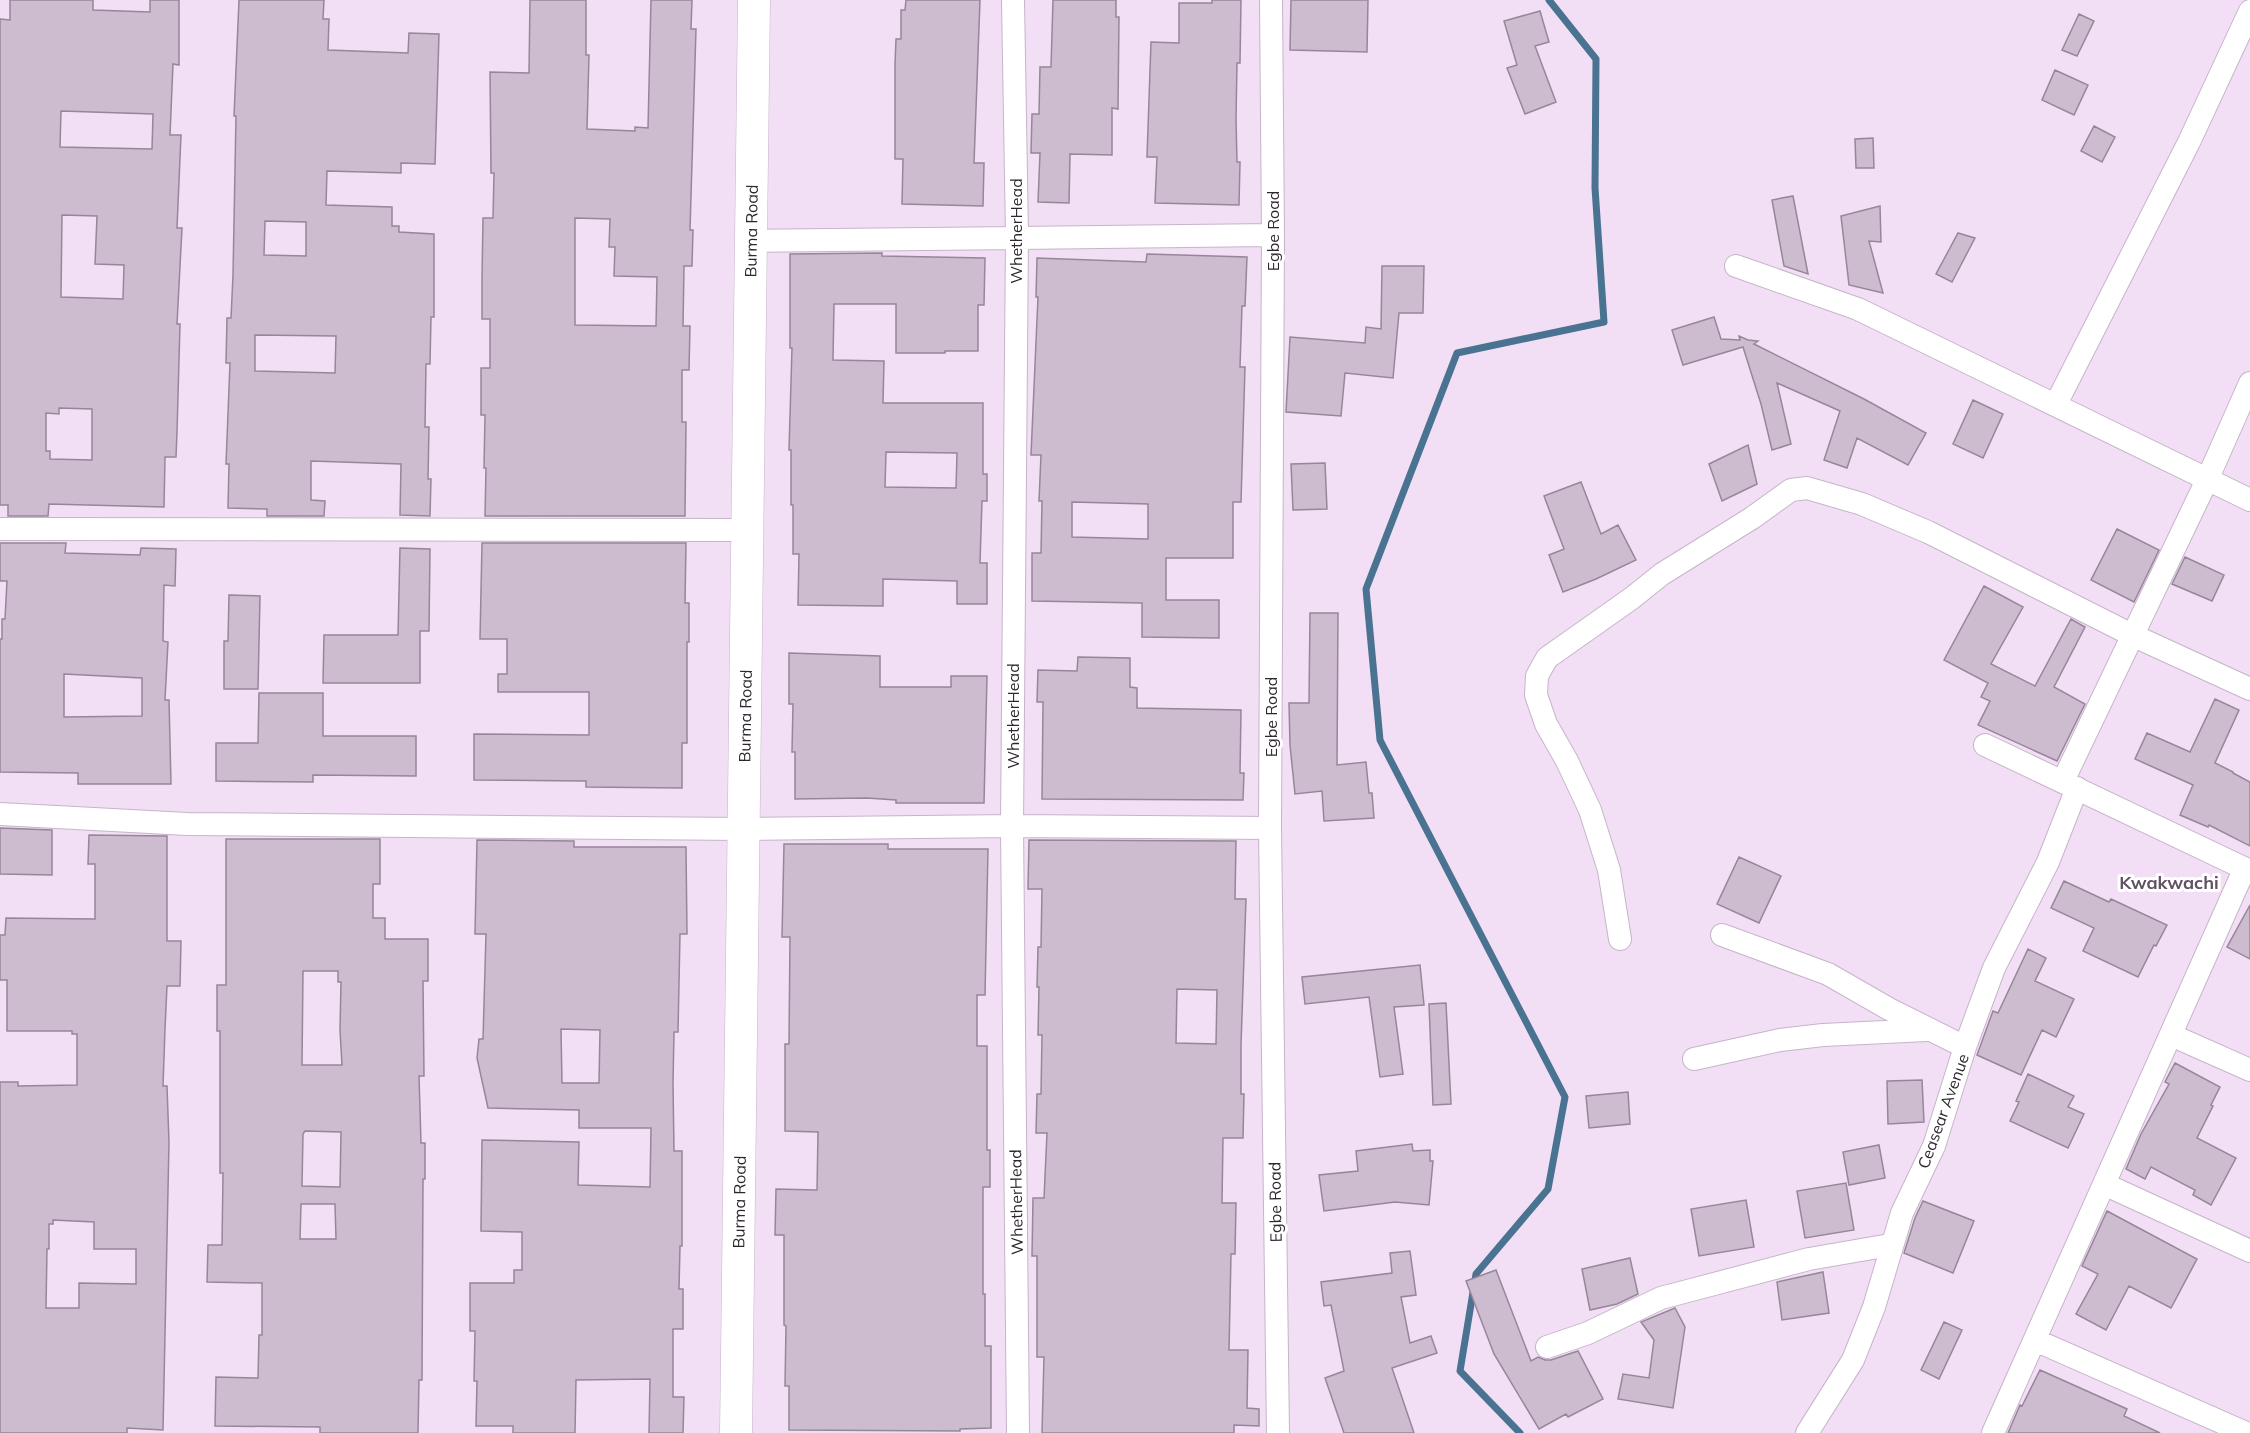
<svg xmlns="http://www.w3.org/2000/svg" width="2250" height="1433" viewBox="0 0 2250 1433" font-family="Mulish,sans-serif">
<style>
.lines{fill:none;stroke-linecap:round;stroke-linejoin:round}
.stream{stroke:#497390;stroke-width:7}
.building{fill:#cdbbd0;stroke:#978699;stroke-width:1.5;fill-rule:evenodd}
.street-casing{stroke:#c6b4c9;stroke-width:24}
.secondary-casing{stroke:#c6b4c9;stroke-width:33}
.street{stroke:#fff;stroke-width:22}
.secondary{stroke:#fff;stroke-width:32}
.labels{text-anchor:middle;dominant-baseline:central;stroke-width:6;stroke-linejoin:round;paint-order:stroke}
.street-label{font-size:16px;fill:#2e272f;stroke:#fff}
.neighbourhood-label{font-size:18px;font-weight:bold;fill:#605163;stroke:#fff}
</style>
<rect width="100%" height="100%" fill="#f2dff5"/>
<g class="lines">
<path class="stream" d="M 1520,1433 L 1460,1371 L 1476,1274 L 1548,1189 L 1565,1097 L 1380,740 L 1366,589 L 1457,353 L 1604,322 L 1595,188 L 1596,59 L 1549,0"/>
</g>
<path class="building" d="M 10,0 L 93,0 L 93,10 L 150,12 L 150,0 L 179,0 L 179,65 L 173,64 L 170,135 L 181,135 L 177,228 L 182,228 L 177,324 L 180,324 L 177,432 L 176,457 L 165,457 L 164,507 L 49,504 L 48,516 L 8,516 L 8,505 L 0,505 L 0,19 L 10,20 ZM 61,111 L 153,114 L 152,149 L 60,147 ZM 62,215 L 97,216 L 95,264 L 124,265 L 123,299 L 61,297 ZM 59,408 L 92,409 L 92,460 L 50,459 L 50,451 L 46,451 L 46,413 L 59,414 Z
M 239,0 L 324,0 L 323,19 L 329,19 L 328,50 L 408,53 L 409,33 L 439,34 L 435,164 L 401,163 L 401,173 L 327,171 L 326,205 L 392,207 L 392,226 L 399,226 L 399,232 L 434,234 L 434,317 L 431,317 L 430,364 L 426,364 L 425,427 L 429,427 L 428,479 L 431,479 L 430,516 L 400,515 L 401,464 L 311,461 L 311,500 L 325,501 L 324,516 L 267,516 L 267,509 L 228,508 L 229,464 L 226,464 L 230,363 L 226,363 L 227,318 L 231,318 L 233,275 L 236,116 L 234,116 ZM 265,221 L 306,222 L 306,256 L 264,255 ZM 255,335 L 336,336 L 335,373 L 255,371 Z
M 530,0 L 586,0 L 586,55 L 589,55 L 587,129 L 635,131 L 635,127 L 648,128 L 651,0 L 692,0 L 691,29 L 696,29 L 690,230 L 693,230 L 692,266 L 684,266 L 683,326 L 690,326 L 689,370 L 682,370 L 682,422 L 686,422 L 685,516 L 485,516 L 486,468 L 484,468 L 485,415 L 481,415 L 481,368 L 490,368 L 490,319 L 482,319 L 482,278 L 483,218 L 493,218 L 494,173 L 491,173 L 490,72 L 529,73 ZM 575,218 L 610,219 L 609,247 L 615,247 L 614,276 L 657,277 L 656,326 L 575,325 Z
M 906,0 L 980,0 L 974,163 L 984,163 L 983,206 L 902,204 L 903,159 L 895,159 L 895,64 L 896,39 L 901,39 L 901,10 L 905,10 Z
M 1053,0 L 1116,0 L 1116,17 L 1119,17 L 1118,109 L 1112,108 L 1112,155 L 1070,154 L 1069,203 L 1038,202 L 1040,153 L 1031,153 L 1032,114 L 1039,114 L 1040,67 L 1051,67 Z
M 1212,0 L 1241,0 L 1240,63 L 1237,63 L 1236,119 L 1237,162 L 1240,162 L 1239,205 L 1155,203 L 1157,157 L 1147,157 L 1151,42 L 1179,43 L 1179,3 L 1212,3 Z
M 1291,0 L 1368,0 L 1367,52 L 1290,50 Z
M 1540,11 L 1549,42 L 1535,46 L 1556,102 L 1525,114 L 1507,68 L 1517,65 L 1504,21 Z
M 2079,14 L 2094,21 L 2077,56 L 2062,50 Z
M 2055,70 L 2088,85 L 2074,115 L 2042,100 Z
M 2094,126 L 2115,137 L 2102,162 L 2081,151 Z
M 1873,138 L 1874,168 L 1856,168 L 1855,139 Z
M 1793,196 L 1808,274 L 1784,266 L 1772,200 Z
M 1880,206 L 1881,242 L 1869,241 L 1883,293 L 1849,285 L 1841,216 Z
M 1958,233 L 1975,238 L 1952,282 L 1936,274 Z
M 882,253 L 882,256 L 985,258 L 984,305 L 978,305 L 978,351 L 945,351 L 945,353 L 896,353 L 896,304 L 834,304 L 833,360 L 884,361 L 883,403 L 983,403 L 983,474 L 987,474 L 987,501 L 982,501 L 980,563 L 987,563 L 987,604 L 957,604 L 957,581 L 883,579 L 883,606 L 798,605 L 799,554 L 793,554 L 793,505 L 791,505 L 791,450 L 789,450 L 792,348 L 790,348 L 790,254 ZM 886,452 L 957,453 L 956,488 L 885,487 Z
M 1147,254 L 1247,257 L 1245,306 L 1242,306 L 1240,367 L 1245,367 L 1241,502 L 1233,502 L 1233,558 L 1166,558 L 1166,600 L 1219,600 L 1219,638 L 1142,637 L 1142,603 L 1032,601 L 1032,553 L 1041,553 L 1042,501 L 1039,501 L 1041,455 L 1031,455 L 1038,297 L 1036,297 L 1037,258 L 1146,262 ZM 1072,502 L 1148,504 L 1148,539 L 1072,537 Z
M 1382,266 L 1424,266 L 1423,313 L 1399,313 L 1393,378 L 1345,373 L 1341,416 L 1286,412 L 1290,337 L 1365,343 L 1366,327 L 1381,329 Z
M 1714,317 L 1721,339 L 1740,340 L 1739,336 L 1748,340 L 1758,341 L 1754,344 L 1864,399 L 1926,433 L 1908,465 L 1857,438 L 1847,468 L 1824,460 L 1840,411 L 1777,383 L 1791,444 L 1772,450 L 1761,404 L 1743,347 L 1683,365 L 1672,330 Z
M 1973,400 L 2003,414 L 1983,458 L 1953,444 Z
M 1748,445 L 1757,484 L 1722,501 L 1709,464 Z
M 1325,463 L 1327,509 L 1293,510 L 1291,464 Z
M 1581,482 L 1601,534 L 1618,525 L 1636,560 L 1596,579 L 1563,592 L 1549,555 L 1564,549 L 1544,496 Z
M 2117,529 L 2159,550 L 2134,602 L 2091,580 Z
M 0,543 L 66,543 L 65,553 L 140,555 L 141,548 L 176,549 L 175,586 L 164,585 L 163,641 L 168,642 L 165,700 L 169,700 L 171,784 L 78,784 L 78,773 L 0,772 L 0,639 L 2,639 L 2,619 L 5,619 L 7,581 L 0,581 ZM 64,674 L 142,678 L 142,716 L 64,717 Z
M 482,543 L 686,543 L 685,603 L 689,603 L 689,642 L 687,642 L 687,743 L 682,743 L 682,788 L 586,787 L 586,781 L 474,780 L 474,734 L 589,735 L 589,692 L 498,692 L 498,674 L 507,674 L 507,639 L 480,639 Z
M 400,548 L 430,549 L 429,631 L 420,631 L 420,683 L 323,683 L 324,635 L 398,635 Z
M 2185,557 L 2224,575 L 2212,601 L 2172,584 Z
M 1984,586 L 2023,607 L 1991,664 L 2035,686 L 2071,619 L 2085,627 L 2054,687 L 2085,704 L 2057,761 L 1978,725 L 1990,701 L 1981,697 L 1988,683 L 1944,660 Z
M 229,595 L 260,596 L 258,689 L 224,689 L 224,641 L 228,641 Z
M 1310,613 L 1338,613 L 1337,765 L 1366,762 L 1369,793 L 1372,793 L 1374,818 L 1324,821 L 1322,791 L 1295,794 L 1290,745 L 1289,703 L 1309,703 Z
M 789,653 L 880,656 L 880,687 L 951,687 L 951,676 L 987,676 L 984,803 L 896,803 L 896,800 L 867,798 L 795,799 L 795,752 L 792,752 L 793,704 L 789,704 Z
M 1078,657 L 1130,658 L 1130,687 L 1137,688 L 1137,708 L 1241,710 L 1240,773 L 1244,773 L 1243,800 L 1042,799 L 1043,702 L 1037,702 L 1038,670 L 1077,671 Z
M 259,693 L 323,693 L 323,736 L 416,736 L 416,776 L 313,775 L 313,782 L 216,781 L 216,743 L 258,743 Z
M 2215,699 L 2239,710 L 2215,763 L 2233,772 L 2233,773 L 2250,782 L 2250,846 L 2209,825 L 2208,827 L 2180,815 L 2193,785 L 2135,759 L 2147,733 L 2190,752 Z
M 0,828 L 52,830 L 52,875 L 0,874 Z
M 89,835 L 167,836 L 167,941 L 181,941 L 180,986 L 167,986 L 165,1029 L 163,1086 L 167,1086 L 169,1142 L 163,1430 L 127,1428 L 127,1433 L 0,1433 L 0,1082 L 18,1082 L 18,1086 L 77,1085 L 77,1034 L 72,1034 L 72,1031 L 7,1031 L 7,980 L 0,980 L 0,935 L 5,935 L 6,918 L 95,919 L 95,864 L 88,864 ZM 53,1220 L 94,1222 L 94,1249 L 136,1249 L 136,1284 L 79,1283 L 79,1308 L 46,1308 L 47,1249 L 49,1249 L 49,1224 L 53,1224 Z
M 226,839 L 380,839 L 380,884 L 373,884 L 373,918 L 385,918 L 385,939 L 428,939 L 428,981 L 423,981 L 424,1076 L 419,1076 L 421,1143 L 425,1143 L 425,1179 L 423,1179 L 422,1380 L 419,1380 L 418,1433 L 320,1433 L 320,1427 L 215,1426 L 216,1377 L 258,1378 L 259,1335 L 262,1335 L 262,1283 L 207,1282 L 208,1245 L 222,1245 L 223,1173 L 220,1173 L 220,1031 L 217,1031 L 217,985 L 226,985 ZM 303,971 L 338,971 L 338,982 L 341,982 L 340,1030 L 342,1065 L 302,1065 ZM 305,1131 L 341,1132 L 340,1187 L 302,1186 L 303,1134 ZM 301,1204 L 335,1204 L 336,1239 L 300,1239 Z
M 477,840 L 574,841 L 574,847 L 686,847 L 687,934 L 680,934 L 678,1032 L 674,1032 L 673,1083 L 674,1151 L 682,1151 L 682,1246 L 680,1246 L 679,1289 L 683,1289 L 683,1329 L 673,1329 L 673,1397 L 684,1397 L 683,1433 L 649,1433 L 650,1379 L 576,1380 L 575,1433 L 513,1433 L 513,1426 L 476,1426 L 477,1381 L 474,1381 L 475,1331 L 470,1331 L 470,1283 L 514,1283 L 514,1270 L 522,1270 L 522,1232 L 481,1231 L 482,1140 L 579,1142 L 578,1185 L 650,1187 L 651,1128 L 579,1128 L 579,1110 L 488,1108 L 477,1058 L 479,1039 L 483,1039 L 486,934 L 475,934 ZM 561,1029 L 600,1030 L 599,1083 L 562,1083 Z
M 1029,840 L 1236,841 L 1235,899 L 1246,899 L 1241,1045 L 1241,1094 L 1244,1094 L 1243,1138 L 1223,1138 L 1222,1203 L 1236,1203 L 1235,1254 L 1231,1254 L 1229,1350 L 1248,1350 L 1247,1408 L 1259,1409 L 1259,1426 L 1234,1425 L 1234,1433 L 1042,1433 L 1044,1357 L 1037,1357 L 1037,1256 L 1032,1256 L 1033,1198 L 1044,1198 L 1047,1133 L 1036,1133 L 1037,1094 L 1041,1094 L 1042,1035 L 1038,1035 L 1039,987 L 1037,987 L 1038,947 L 1041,947 L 1042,889 L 1028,889 ZM 1177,989 L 1217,990 L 1216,1044 L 1176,1043 Z
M 784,844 L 888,844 L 888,849 L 988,849 L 985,995 L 977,995 L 977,1046 L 987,1046 L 987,1150 L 990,1150 L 990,1187 L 983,1187 L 983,1294 L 985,1294 L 985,1346 L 991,1346 L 991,1428 L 960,1429 L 960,1431 L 789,1430 L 789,1386 L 785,1386 L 786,1326 L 784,1325 L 784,1235 L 775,1235 L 776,1189 L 817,1190 L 818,1132 L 785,1131 L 785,1044 L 789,1044 L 790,937 L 782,937 Z
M 1739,857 L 1781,876 L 1759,923 L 1717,904 Z
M 2064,881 L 2109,902 L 2111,899 L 2167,925 L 2156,946 L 2154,945 L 2138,977 L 2083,951 L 2094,928 L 2051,908 Z
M 2250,905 L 2250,959 L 2227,947 Z
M 2028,949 L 2046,958 L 2035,981 L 2074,999 L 2056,1037 L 2042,1030 L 2021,1075 L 1977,1055 L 1993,1011 L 1998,1013 Z
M 1420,965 L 1424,1005 L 1394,1007 L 1403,1074 L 1380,1077 L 1369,997 L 1305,1004 L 1302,977 Z
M 1446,1003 L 1451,1104 L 1433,1105 L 1429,1004 Z
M 2175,1063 L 2220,1087 L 2211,1105 L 2213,1106 L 2197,1138 L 2236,1158 L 2211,1205 L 2193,1195 L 2195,1190 L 2151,1167 L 2145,1179 L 2126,1169 L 2141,1134 L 2169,1084 L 2165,1082 Z
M 2028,1074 L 2074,1096 L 2068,1107 L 2084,1114 L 2068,1148 L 2010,1121 L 2019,1102 L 2016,1101 Z
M 1922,1080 L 1924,1122 L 1888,1124 L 1887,1081 Z
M 1628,1092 L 1630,1124 L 1589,1128 L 1586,1096 Z
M 1412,1144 L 1413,1151 L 1430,1150 L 1430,1161 L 1433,1161 L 1429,1205 L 1395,1202 L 1324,1211 L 1319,1175 L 1358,1171 L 1356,1151 Z
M 1879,1145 L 1885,1178 L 1849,1185 L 1843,1152 Z
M 1846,1183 L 1854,1230 L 1805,1238 L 1797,1191 Z
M 1746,1200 L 1754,1247 L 1699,1256 L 1691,1209 Z
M 1923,1201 L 1974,1221 L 1953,1273 L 1904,1253 L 1915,1218 Z
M 2107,1211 L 2197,1259 L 2171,1308 L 2129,1286 L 2106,1330 L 2076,1314 L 2098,1274 L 2082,1266 Z
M 1410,1251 L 1416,1295 L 1401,1297 L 1410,1343 L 1431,1336 L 1437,1353 L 1392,1368 L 1414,1433 L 1344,1433 L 1325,1378 L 1344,1371 L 1331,1305 L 1324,1306 L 1321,1282 L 1392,1273 L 1390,1253 Z
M 1630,1258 L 1638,1294 L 1617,1304 L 1590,1310 L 1582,1269 Z
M 1496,1270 L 1531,1361 L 1538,1357 L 1545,1360 L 1551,1360 L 1578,1351 L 1603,1399 L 1568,1417 L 1566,1414 L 1539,1429 L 1494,1354 L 1466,1281 Z
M 1823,1272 L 1829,1313 L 1782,1320 L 1777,1282 Z
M 1675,1308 L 1685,1327 L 1673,1408 L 1618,1399 L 1623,1374 L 1649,1378 L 1654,1340 L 1641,1322 Z
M 1944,1322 L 1962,1330 L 1939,1379 L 1921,1370 Z
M 2040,1370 L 2127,1409 L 2124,1416 L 2160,1433 L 2008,1433 L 2020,1405 L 2022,1406 Z"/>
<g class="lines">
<defs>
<path id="street" d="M 1013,0 L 1017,236 L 1012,826 L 1018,1433
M 1271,0 L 1273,235 L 1270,828 L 1278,1433
M 751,241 L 1273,235
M 1736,266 L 1858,309 L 2250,500
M 2056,404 L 2189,142 L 2250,11
M 0,529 L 748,530
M 1985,745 L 2250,871
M 2063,781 L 2207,480 L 2250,383
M 0,814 L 187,824 L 743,829 L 1012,826 L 1270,828
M 1722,935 L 1828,974 L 1889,1009 L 1965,1047
M 1620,939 L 1609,870 L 1590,810 L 1567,761 L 1546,724 L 1536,695 L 1537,676 L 1547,658 L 1632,598 L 1662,574 L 1752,518 L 1791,490 L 1807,488 L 1862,504 L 1928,532 L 2132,635 L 2250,689
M 2171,1035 L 2250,1070
M 1694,1059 L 1780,1040 L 1823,1035 L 1927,1030
M 2104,1184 L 2250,1251
M 2035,1340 L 2246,1433
M 1547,1347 L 1588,1333 L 1661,1298 L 1809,1259 L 1890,1245
M 1807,1433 L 1853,1360 L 1874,1307 L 1902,1213 L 1934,1146 L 1965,1047 L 1994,968 L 2048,862 L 2077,788
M 1993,1433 L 2244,870"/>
<path id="secondary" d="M 736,1433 L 754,0"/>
</defs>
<use href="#street" class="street-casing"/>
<use href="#secondary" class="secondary-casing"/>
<use href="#street" class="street"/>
<use href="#secondary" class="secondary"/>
</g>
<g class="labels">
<g class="street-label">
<text transform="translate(751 231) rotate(-89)">Burma Road</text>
<text transform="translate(1016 231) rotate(-90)">WhetherHead</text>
<text transform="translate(1273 231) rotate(-90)">Egbe Road</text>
<text transform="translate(745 716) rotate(-89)">Burma Road</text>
<text transform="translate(1013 716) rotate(-90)">WhetherHead</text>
<text transform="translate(1271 717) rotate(-90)">Egbe Road</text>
<text transform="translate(1943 1111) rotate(-70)">Ceasear Avenue</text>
<text transform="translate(739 1202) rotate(-89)">Burma Road</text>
<text transform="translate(1016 1202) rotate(-91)">WhetherHead</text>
<text transform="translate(1275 1202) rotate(-91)">Egbe Road</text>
</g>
<g class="neighbourhood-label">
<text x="2169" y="882">Kwakwachi</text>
</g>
</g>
</svg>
